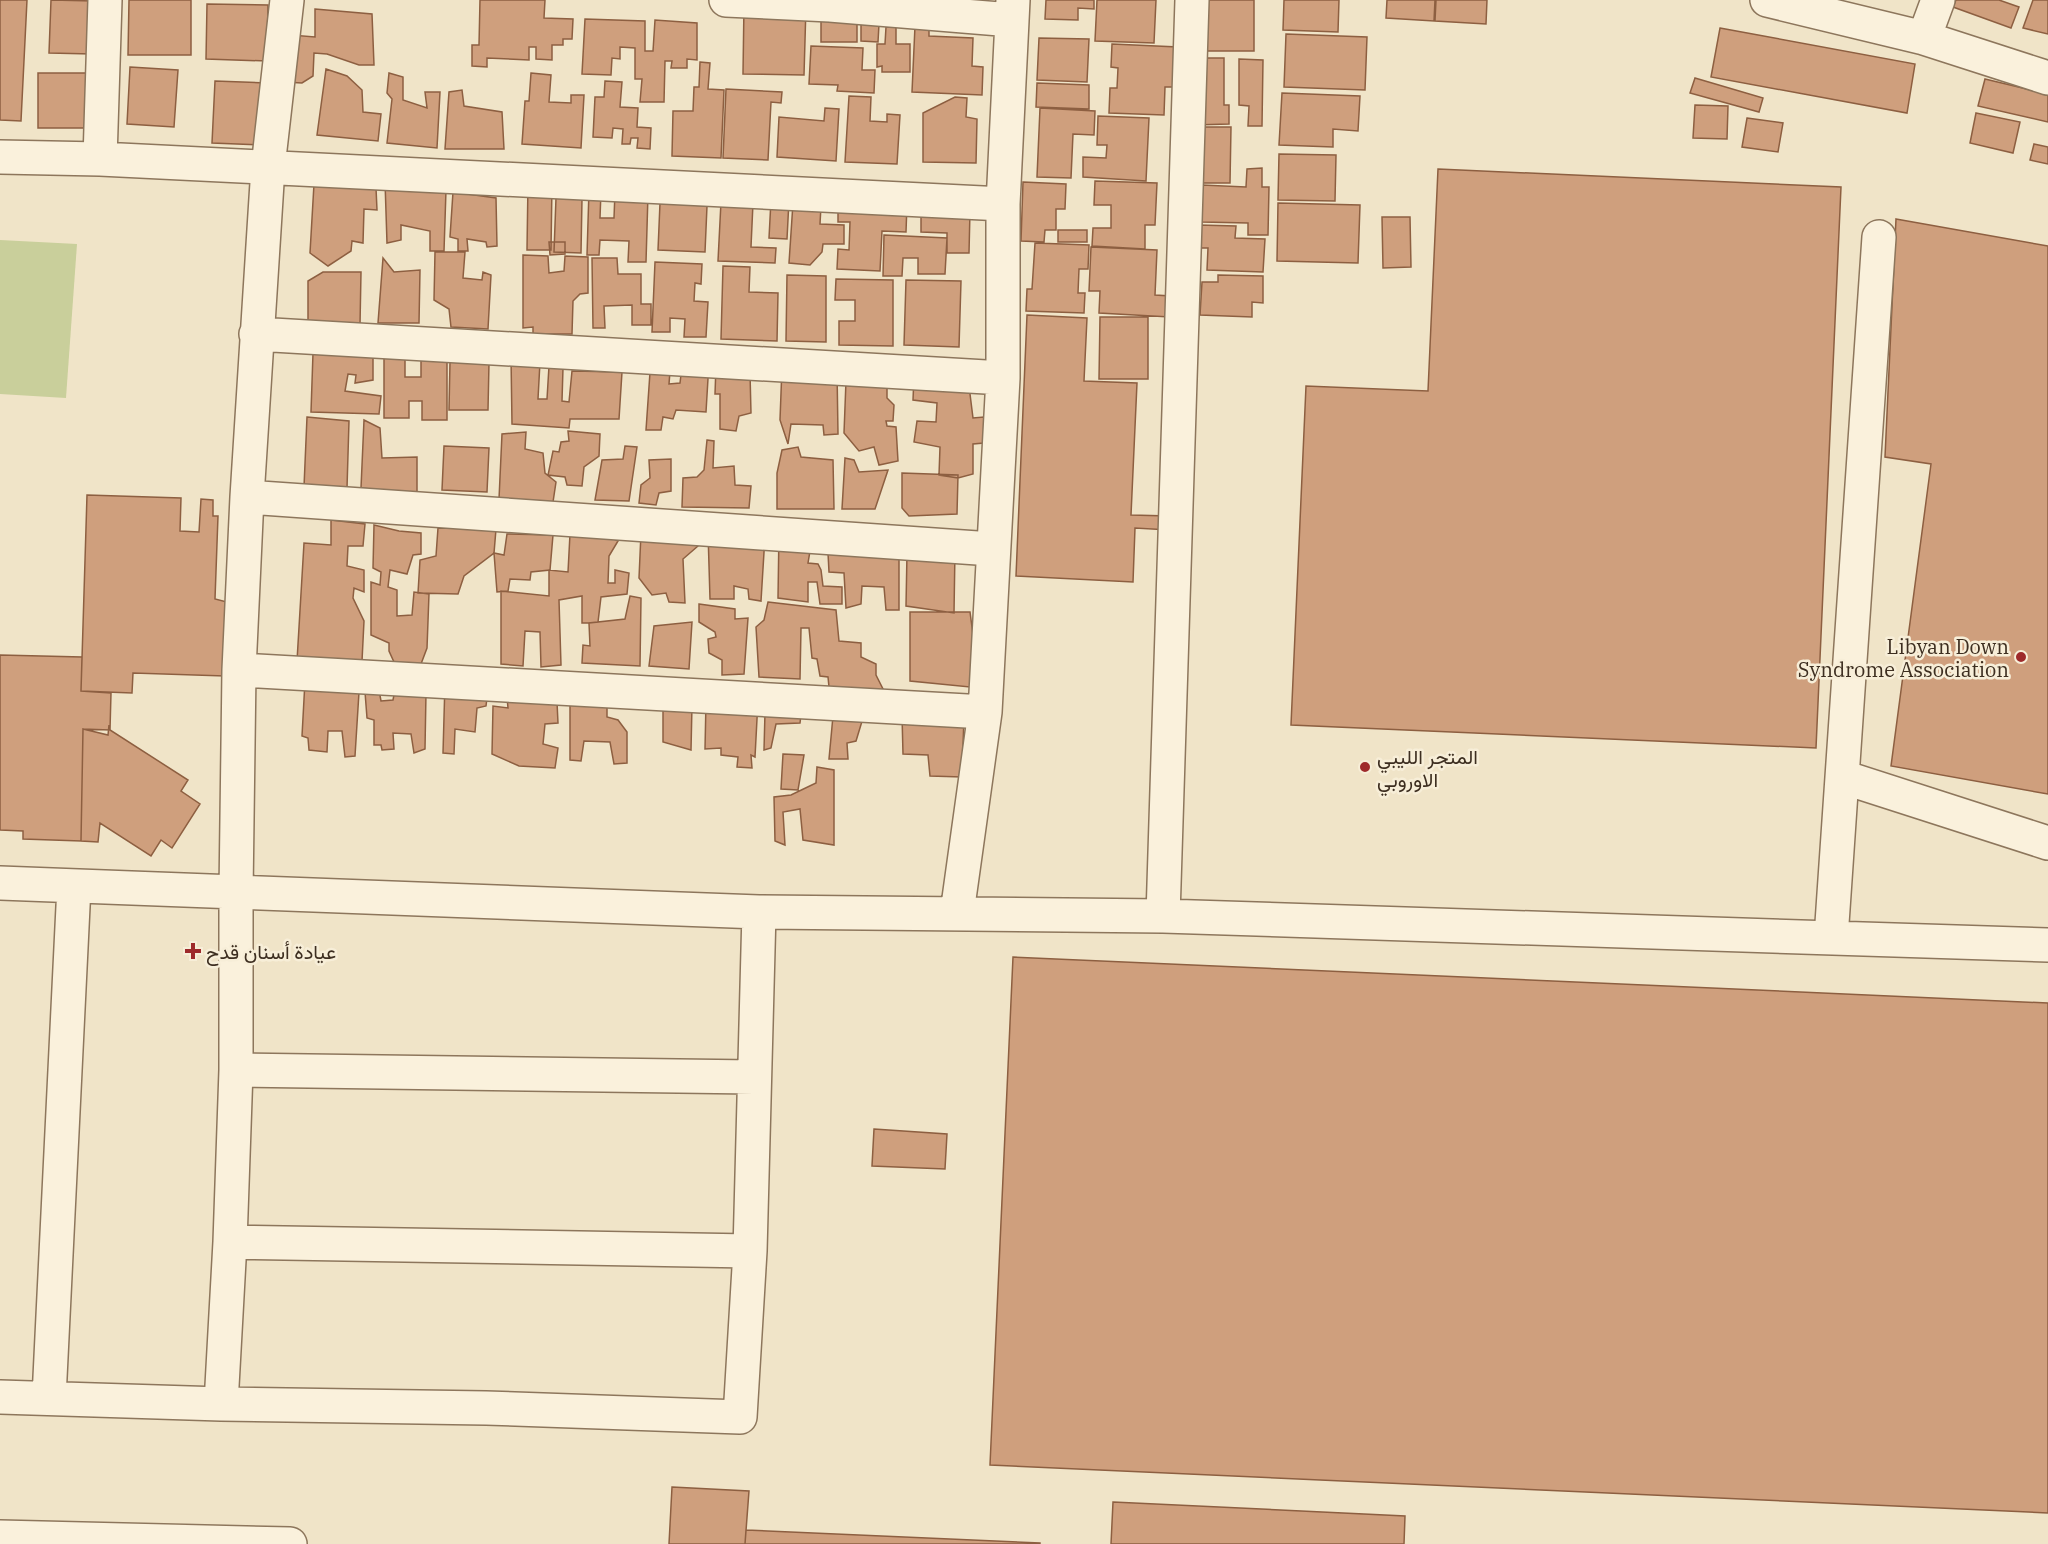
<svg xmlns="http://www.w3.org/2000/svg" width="2048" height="1544" viewBox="0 0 2048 1544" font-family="'IBM Plex Serif',Vazirmatn,serif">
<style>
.green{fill:#c9cf9b}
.building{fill:#cf9f7d;stroke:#8d5f41;stroke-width:1.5}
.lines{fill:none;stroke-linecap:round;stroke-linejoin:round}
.minor-casing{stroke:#8d765c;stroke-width:36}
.minor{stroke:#faf1dc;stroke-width:33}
.poi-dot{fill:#9e2a2b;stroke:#f7eed8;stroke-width:2}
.labels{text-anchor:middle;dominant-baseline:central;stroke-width:5;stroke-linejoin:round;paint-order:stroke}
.poi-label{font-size:20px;fill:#3d2e20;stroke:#f7eed8;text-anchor:start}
</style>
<rect width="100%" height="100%" fill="#f0e4c8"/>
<path class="green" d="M 0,240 L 77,244 L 66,398 L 0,394 Z"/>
<path class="building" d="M 0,0 L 27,0 L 21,121 L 0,120 Z
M 51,0 L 94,1 L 92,54 L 49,53 Z
M 129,0 L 191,0 L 191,55 L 128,55 Z
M 480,0 L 545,0 L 544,18 L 573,19 L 572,39 L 563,39 L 563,45 L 552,45 L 552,60 L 536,59 L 536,47 L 529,47 L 529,60 L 487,58 L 487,67 L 472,66 L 472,45 L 479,45 Z
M 1046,0 L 1094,0 L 1094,9 L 1078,8 L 1078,20 L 1045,19 Z
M 1097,0 L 1156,0 L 1154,43 L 1095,41 Z
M 1204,0 L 1254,0 L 1254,51 L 1203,51 Z
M 1284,0 L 1339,0 L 1338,32 L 1283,30 Z
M 1387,0 L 1435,0 L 1434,21 L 1386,18 Z
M 1436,0 L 1487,0 L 1486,24 L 1435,21 Z
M 1956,0 L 1999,0 L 2019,7 L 2011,28 L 1953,7 Z
M 2033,0 L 2048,0 L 2048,34 L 2023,28 Z
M 207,4 L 268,5 L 267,61 L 206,59 Z
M 744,5 L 806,6 L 804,75 L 743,74 Z
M 315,9 L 372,14 L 374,65 L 359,65 L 327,54 L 314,53 L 313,76 L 302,83 L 285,82 L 279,34 L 315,37 Z
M 821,13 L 857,13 L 857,42 L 821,42 Z
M 585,19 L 645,21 L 645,51 L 653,51 L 655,20 L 697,23 L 697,60 L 687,59 L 687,68 L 671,68 L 672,61 L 665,61 L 664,102 L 640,102 L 642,79 L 635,79 L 635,48 L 620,47 L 620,59 L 612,58 L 611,75 L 582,74 Z
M 861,23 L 879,24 L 878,42 L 861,41 Z
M 915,26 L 929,28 L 929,36 L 973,38 L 972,66 L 983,67 L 982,95 L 912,92 Z
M 886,27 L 896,27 L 896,44 L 910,44 L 910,72 L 882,72 L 882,66 L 877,67 L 877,44 L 885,44 Z
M 1720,28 L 1915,64 L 1907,113 L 1711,77 Z
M 1286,34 L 1367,37 L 1365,90 L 1284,87 Z
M 1039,38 L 1089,39 L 1087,82 L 1037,80 Z
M 1112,44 L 1178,47 L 1176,87 L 1165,87 L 1164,115 L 1109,113 L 1110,88 L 1117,88 L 1118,68 L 1111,67 Z
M 811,46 L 863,48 L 862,70 L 875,70 L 874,93 L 837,91 L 838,85 L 809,84 Z
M 1193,58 L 1224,58 L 1224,105 L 1229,105 L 1229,124 L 1193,125 Z
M 1239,59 L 1263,60 L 1262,126 L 1248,126 L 1249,106 L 1239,105 Z
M 700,62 L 710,63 L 708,89 L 724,90 L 721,158 L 672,156 L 673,111 L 693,111 L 694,87 L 699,87 Z
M 130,67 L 178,70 L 174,127 L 127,124 Z
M 326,69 L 347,76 L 362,90 L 363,112 L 381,114 L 378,141 L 317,135 Z
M 38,73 L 92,73 L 93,128 L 38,128 Z
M 389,73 L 403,77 L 403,100 L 427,108 L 425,92 L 440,92 L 437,148 L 387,143 L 392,99 L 387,93 Z
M 531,73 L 551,75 L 549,102 L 571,103 L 571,95 L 584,95 L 581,148 L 522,144 L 525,101 L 529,101 Z
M 1695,78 L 1763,98 L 1759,112 L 1690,93 Z
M 1985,79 L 2048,94 L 2048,122 L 1978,106 Z
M 215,81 L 266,83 L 264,145 L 212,143 Z
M 605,81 L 622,82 L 620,107 L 638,108 L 637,127 L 651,128 L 650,149 L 637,148 L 638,138 L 631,138 L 630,144 L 622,144 L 623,129 L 613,128 L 612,138 L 593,137 L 595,97 L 604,97 Z
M 1037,83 L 1089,85 L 1089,109 L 1036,107 Z
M 726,89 L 782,92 L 781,103 L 771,102 L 768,160 L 723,158 Z
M 462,90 L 464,106 L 502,112 L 504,149 L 445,149 L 449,92 Z
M 1282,93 L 1360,96 L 1358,131 L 1333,129 L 1333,147 L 1279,145 Z
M 849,96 L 871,97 L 870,121 L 887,122 L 887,114 L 900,115 L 897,164 L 845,162 Z
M 955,97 L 967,98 L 966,117 L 977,119 L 976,163 L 923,162 L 923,113 Z
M 1695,105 L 1728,106 L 1727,139 L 1693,138 Z
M 825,108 L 839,109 L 836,161 L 777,157 L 779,117 L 824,121 Z
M 1040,108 L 1095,111 L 1094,135 L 1073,134 L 1071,178 L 1037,177 Z
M 1976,113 L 2020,122 L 2013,153 L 1970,143 Z
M 1098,116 L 1149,118 L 1146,181 L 1083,177 L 1083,157 L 1106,158 L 1107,145 L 1097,145 Z
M 1747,118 L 1783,123 L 1778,152 L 1742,147 Z
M 1190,127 L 1231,127 L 1230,183 L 1190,183 Z
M 2034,144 L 2048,147 L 2048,164 L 2030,160 Z
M 1279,154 L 1336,155 L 1335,201 L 1278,200 Z
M 1262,168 L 1262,187 L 1269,187 L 1268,235 L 1248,235 L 1248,223 L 1202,222 L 1202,185 L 1246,187 L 1247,169 Z
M 1438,169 L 1841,187 L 1816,748 L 1291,725 L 1306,386 L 1428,391 Z
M 385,181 L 446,190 L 444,251 L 430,251 L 430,231 L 401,225 L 401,240 L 387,243 Z
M 1095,181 L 1157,183 L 1155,225 L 1145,225 L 1145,249 L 1092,246 L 1093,228 L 1111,228 L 1111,205 L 1094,205 Z
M 1023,182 L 1066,184 L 1065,209 L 1056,209 L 1056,230 L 1045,230 L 1044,242 L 1021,241 Z
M 528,183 L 552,184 L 551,250 L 527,250 Z
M 314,184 L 376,188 L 377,210 L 364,209 L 363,243 L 352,241 L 351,251 L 328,266 L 310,253 Z
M 589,190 L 601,191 L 600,218 L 614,218 L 615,192 L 648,194 L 646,262 L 628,262 L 629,241 L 600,240 L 599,255 L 587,255 Z
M 453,192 L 496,198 L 497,246 L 487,247 L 486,242 L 467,239 L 468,251 L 458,251 L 458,239 L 450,237 Z
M 556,198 L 582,199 L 581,253 L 554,252 Z
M 771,200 L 789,200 L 787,239 L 769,238 Z
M 838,201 L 907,204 L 906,232 L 882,231 L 880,271 L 837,269 L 838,249 L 849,250 L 850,222 L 838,222 Z
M 721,202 L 753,203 L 751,247 L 776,248 L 775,263 L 718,261 Z
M 660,203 L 707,206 L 705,252 L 658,250 Z
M 793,203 L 821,206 L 820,224 L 844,225 L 844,244 L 823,244 L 822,252 L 810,265 L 789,263 Z
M 1278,203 L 1360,205 L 1358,263 L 1277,261 Z
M 921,210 L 970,211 L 969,253 L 947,253 L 947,233 L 921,232 Z
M 1382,217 L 1410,217 L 1411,267 L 1383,268 Z
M 1896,219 L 2048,246 L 2048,794 L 1891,766 L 1931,464 L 1885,457 Z
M 1198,225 L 1236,226 L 1235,238 L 1265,239 L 1263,272 L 1207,270 L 1208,248 L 1198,248 Z
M 1058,230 L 1087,230 L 1087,242 L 1058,242 Z
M 884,235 L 947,238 L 945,274 L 918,274 L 918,258 L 903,258 L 902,276 L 883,276 Z
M 549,242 L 565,242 L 565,254 L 550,255 Z
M 1035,243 L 1089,245 L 1088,269 L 1079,269 L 1078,293 L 1085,293 L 1084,313 L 1026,311 L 1027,289 L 1032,289 Z
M 1091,247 L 1157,250 L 1155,295 L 1171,296 L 1170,317 L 1099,313 L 1100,291 L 1089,291 Z
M 435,252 L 465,252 L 463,278 L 482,280 L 483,272 L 491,275 L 488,329 L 451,327 L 449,309 L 434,300 Z
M 523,255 L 548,256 L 549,273 L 564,271 L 565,256 L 588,257 L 588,293 L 580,294 L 573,301 L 572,334 L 533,334 L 533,327 L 523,328 Z
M 383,258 L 394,272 L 420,270 L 419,323 L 378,323 Z
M 592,258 L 617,258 L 618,274 L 641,274 L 641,304 L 651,304 L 651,325 L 632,325 L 632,305 L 604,306 L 605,328 L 593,328 Z
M 655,262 L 702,264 L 701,284 L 695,283 L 694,301 L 708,302 L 706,337 L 684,337 L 685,319 L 670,318 L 670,332 L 652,332 Z
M 723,266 L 750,267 L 749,292 L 778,293 L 777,341 L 721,339 Z
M 323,272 L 361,272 L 360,325 L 308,324 L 308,281 Z
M 787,275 L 826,276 L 826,342 L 786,341 Z
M 1218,275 L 1263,276 L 1263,303 L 1252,302 L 1252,317 L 1200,315 L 1202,282 L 1218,282 Z
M 836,279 L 893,280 L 893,346 L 839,345 L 839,321 L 855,321 L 855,300 L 835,300 Z
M 906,280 L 961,281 L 959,347 L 904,345 Z
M 1027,315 L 1087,318 L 1084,381 L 1137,383 L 1131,515 L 1169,516 L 1169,530 L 1135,528 L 1133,582 L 1016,576 Z
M 1100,317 L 1148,317 L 1148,379 L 1099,379 Z
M 313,353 L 373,357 L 373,380 L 355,383 L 356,375 L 348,374 L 345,391 L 381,396 L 379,414 L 311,412 Z
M 384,353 L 405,354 L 405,377 L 421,377 L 421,356 L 447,356 L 447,420 L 422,420 L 422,401 L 409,401 L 409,418 L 384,418 Z
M 511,357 L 540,362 L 538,399 L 547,399 L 549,366 L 563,368 L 562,401 L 569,402 L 572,371 L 622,372 L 619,419 L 570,419 L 569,428 L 512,424 Z
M 651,358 L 671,359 L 669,384 L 680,383 L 683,358 L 709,362 L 706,412 L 676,410 L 673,419 L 663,417 L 661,430 L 646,430 Z
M 450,362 L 489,363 L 488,410 L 449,410 Z
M 716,366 L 750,373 L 751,413 L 739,416 L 736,431 L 720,429 L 720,394 L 715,394 Z
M 782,367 L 837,370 L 838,434 L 824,435 L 823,425 L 791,424 L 788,444 L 780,420 Z
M 914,376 L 968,378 L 973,418 L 984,417 L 984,443 L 973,444 L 973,474 L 958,478 L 939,475 L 940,447 L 914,442 L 917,421 L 936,422 L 937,403 L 913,400 Z
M 846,381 L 887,388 L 887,398 L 894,405 L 893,421 L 886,421 L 887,426 L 896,427 L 898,461 L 879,465 L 874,447 L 859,451 L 844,433 Z
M 307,417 L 349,421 L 347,488 L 304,487 Z
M 364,420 L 380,428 L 382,458 L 417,457 L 417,494 L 361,488 Z
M 568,431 L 600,434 L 599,456 L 584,467 L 582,486 L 567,485 L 565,477 L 548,475 L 553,451 L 559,452 L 561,442 L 569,441 Z
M 526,432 L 525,449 L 543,453 L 545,473 L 556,482 L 553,502 L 499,499 L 502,434 Z
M 707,440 L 714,441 L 713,468 L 734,466 L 735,485 L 751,486 L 749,508 L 682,507 L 683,478 L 697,477 L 704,470 Z
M 444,446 L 489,448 L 487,492 L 442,490 Z
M 625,446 L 637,447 L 629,501 L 595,500 L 602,460 L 623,459 Z
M 798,447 L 801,457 L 833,460 L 834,509 L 777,509 L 777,473 L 782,450 Z
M 845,458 L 854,460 L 859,472 L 888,470 L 875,509 L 842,509 Z
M 671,459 L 671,491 L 659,493 L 656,505 L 639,503 L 641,485 L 650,478 L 649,460 Z
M 902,473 L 958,475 L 957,514 L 909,516 L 902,508 Z
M 87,495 L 181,498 L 180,531 L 199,532 L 201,499 L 213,500 L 213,516 L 218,516 L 215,599 L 227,602 L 225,676 L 133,673 L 132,693 L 81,691 Z
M 331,520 L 365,524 L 363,546 L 348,546 L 347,566 L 364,570 L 364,592 L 354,588 L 353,598 L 364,621 L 362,661 L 297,661 L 304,543 L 331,545 Z
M 374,525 L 399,531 L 421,533 L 421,554 L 413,555 L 407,574 L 390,570 L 388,587 L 397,590 L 397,616 L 412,615 L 414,592 L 429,594 L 427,648 L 421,664 L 394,662 L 389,651 L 389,643 L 371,635 L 371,582 L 380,585 L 381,572 L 373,568 Z
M 438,528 L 496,529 L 494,553 L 464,576 L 458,594 L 418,593 L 420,560 L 436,556 Z
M 779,531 L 810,551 L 808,563 L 818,564 L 821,570 L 823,586 L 842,587 L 842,604 L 820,604 L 817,582 L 808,582 L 808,602 L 778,598 Z
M 697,532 L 698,546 L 683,559 L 685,603 L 669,602 L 666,593 L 652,595 L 639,578 L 641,533 Z
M 708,532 L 765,536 L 761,601 L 749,599 L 748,589 L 734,586 L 734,599 L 710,599 Z
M 507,534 L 553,535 L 550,570 L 531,572 L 530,580 L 510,579 L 508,591 L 497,592 L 494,553 L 504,555 Z
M 570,534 L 606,535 L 618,541 L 609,556 L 608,583 L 615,583 L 615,570 L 629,573 L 627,594 L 601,597 L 598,622 L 589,623 L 582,623 L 582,596 L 559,600 L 561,665 L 541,667 L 540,632 L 525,631 L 523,666 L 501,664 L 501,591 L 549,596 L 549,570 L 568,572 Z
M 827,534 L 899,539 L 899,610 L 886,610 L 884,587 L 862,586 L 861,604 L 846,608 L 844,573 L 829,572 Z
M 955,550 L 954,613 L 906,606 L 907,553 Z
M 630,596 L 641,598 L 640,666 L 582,663 L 583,645 L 590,646 L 589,623 L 625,619 Z
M 768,602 L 836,610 L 839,641 L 861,643 L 861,657 L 876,664 L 876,675 L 884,691 L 829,687 L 828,677 L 820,676 L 817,659 L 812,658 L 809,628 L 801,628 L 800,679 L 759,677 L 756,627 L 764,620 Z
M 699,604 L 735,609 L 735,619 L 748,618 L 744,674 L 722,675 L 722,660 L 709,653 L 708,639 L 716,637 L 715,632 L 699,622 Z
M 910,612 L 970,612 L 980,688 L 910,681 Z
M 692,622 L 689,669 L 649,666 L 654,626 Z
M 0,655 L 82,657 L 81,691 L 111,693 L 110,730 L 83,729 L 81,841 L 23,839 L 23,831 L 0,830 Z
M 397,680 L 426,693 L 425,749 L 414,753 L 411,734 L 393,733 L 394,749 L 382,750 L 381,745 L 374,745 L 374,720 L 367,718 L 365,692 L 379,690 L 381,701 L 393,700 Z
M 305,681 L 359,692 L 355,756 L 345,757 L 342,731 L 328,731 L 327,752 L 309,750 L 308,738 L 302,736 Z
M 445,682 L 488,690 L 486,706 L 477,708 L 475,732 L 455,729 L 454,754 L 443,753 Z
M 506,686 L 557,702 L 558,723 L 545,724 L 543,744 L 558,748 L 555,768 L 519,766 L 492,754 L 493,706 L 508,708 Z
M 663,694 L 692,705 L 691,750 L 663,742 Z
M 570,698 L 607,700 L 607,717 L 618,720 L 627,732 L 627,763 L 614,764 L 610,742 L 584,741 L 581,761 L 570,760 Z
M 758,700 L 755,757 L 751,755 L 752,768 L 737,767 L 738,757 L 721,755 L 721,748 L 705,749 L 706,702 Z
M 765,712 L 801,715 L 800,723 L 776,724 L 771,748 L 764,750 Z
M 902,715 L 964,716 L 962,777 L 930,776 L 928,755 L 903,754 Z
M 833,716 L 863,718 L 856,741 L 847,743 L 848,759 L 829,759 Z
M 109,725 L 110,730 L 188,780 L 181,791 L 200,804 L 172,848 L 161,840 L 151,856 L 100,823 L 98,842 L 81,841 L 83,729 L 108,735 Z
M 783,754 L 804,755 L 798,790 L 781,789 Z
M 817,767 L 834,770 L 834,845 L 803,840 L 800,809 L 783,812 L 785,845 L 775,841 L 774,797 L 791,795 L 816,783 Z
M 1013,957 L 2048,1003 L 2048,1513 L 990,1465 Z
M 874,1129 L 947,1134 L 945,1169 L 872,1166 Z
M 672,1487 L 749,1491 L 745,1544 L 669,1544 Z
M 1113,1502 L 1405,1516 L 1404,1544 L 1111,1544 Z
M 746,1530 L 1040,1543 L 1040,1544 L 745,1544 Z"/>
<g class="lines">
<defs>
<path id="minor" d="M 726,0 L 830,5 L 1012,20
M 1767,0 L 1924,38 L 2048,78
M 1924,38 L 1938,0
M 0,157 L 100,159 L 1003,204
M 100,159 L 105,0
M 256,334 L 1003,378
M 247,497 L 992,549
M 239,670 L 985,712
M 1843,777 L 2048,843
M 0,883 L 759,912 L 1163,916 L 2048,945
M 957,913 L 985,712 L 1003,378 L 1003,204 L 1013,0
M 1163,916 L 1192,0
M 1831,938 L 1879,237
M 236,1070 L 754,1077
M 230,1242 L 750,1251
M 0,1397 L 221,1404 L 486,1408 L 740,1417 L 750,1251 L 759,912
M 49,1398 L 74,886
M 221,1404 L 230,1242 L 236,1070 L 236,893 L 239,670 L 247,497 L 268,167 L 287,0
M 0,1537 L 290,1544"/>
</defs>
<use href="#minor" class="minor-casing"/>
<use href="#minor" class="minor"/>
</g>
<g class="poi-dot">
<circle cx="2021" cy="657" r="6"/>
<circle cx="1365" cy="767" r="6"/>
<path d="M190 942h6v6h6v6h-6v6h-6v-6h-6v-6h6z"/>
</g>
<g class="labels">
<g class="poi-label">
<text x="2009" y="646" text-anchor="end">Libyan Down<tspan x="2009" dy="23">Syndrome Association</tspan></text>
<text x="1377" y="756">المتجر الليبي<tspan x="1377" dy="23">الاوروبي</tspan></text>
<text x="206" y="951">عيادة أسنان قدح</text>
</g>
</g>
</svg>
